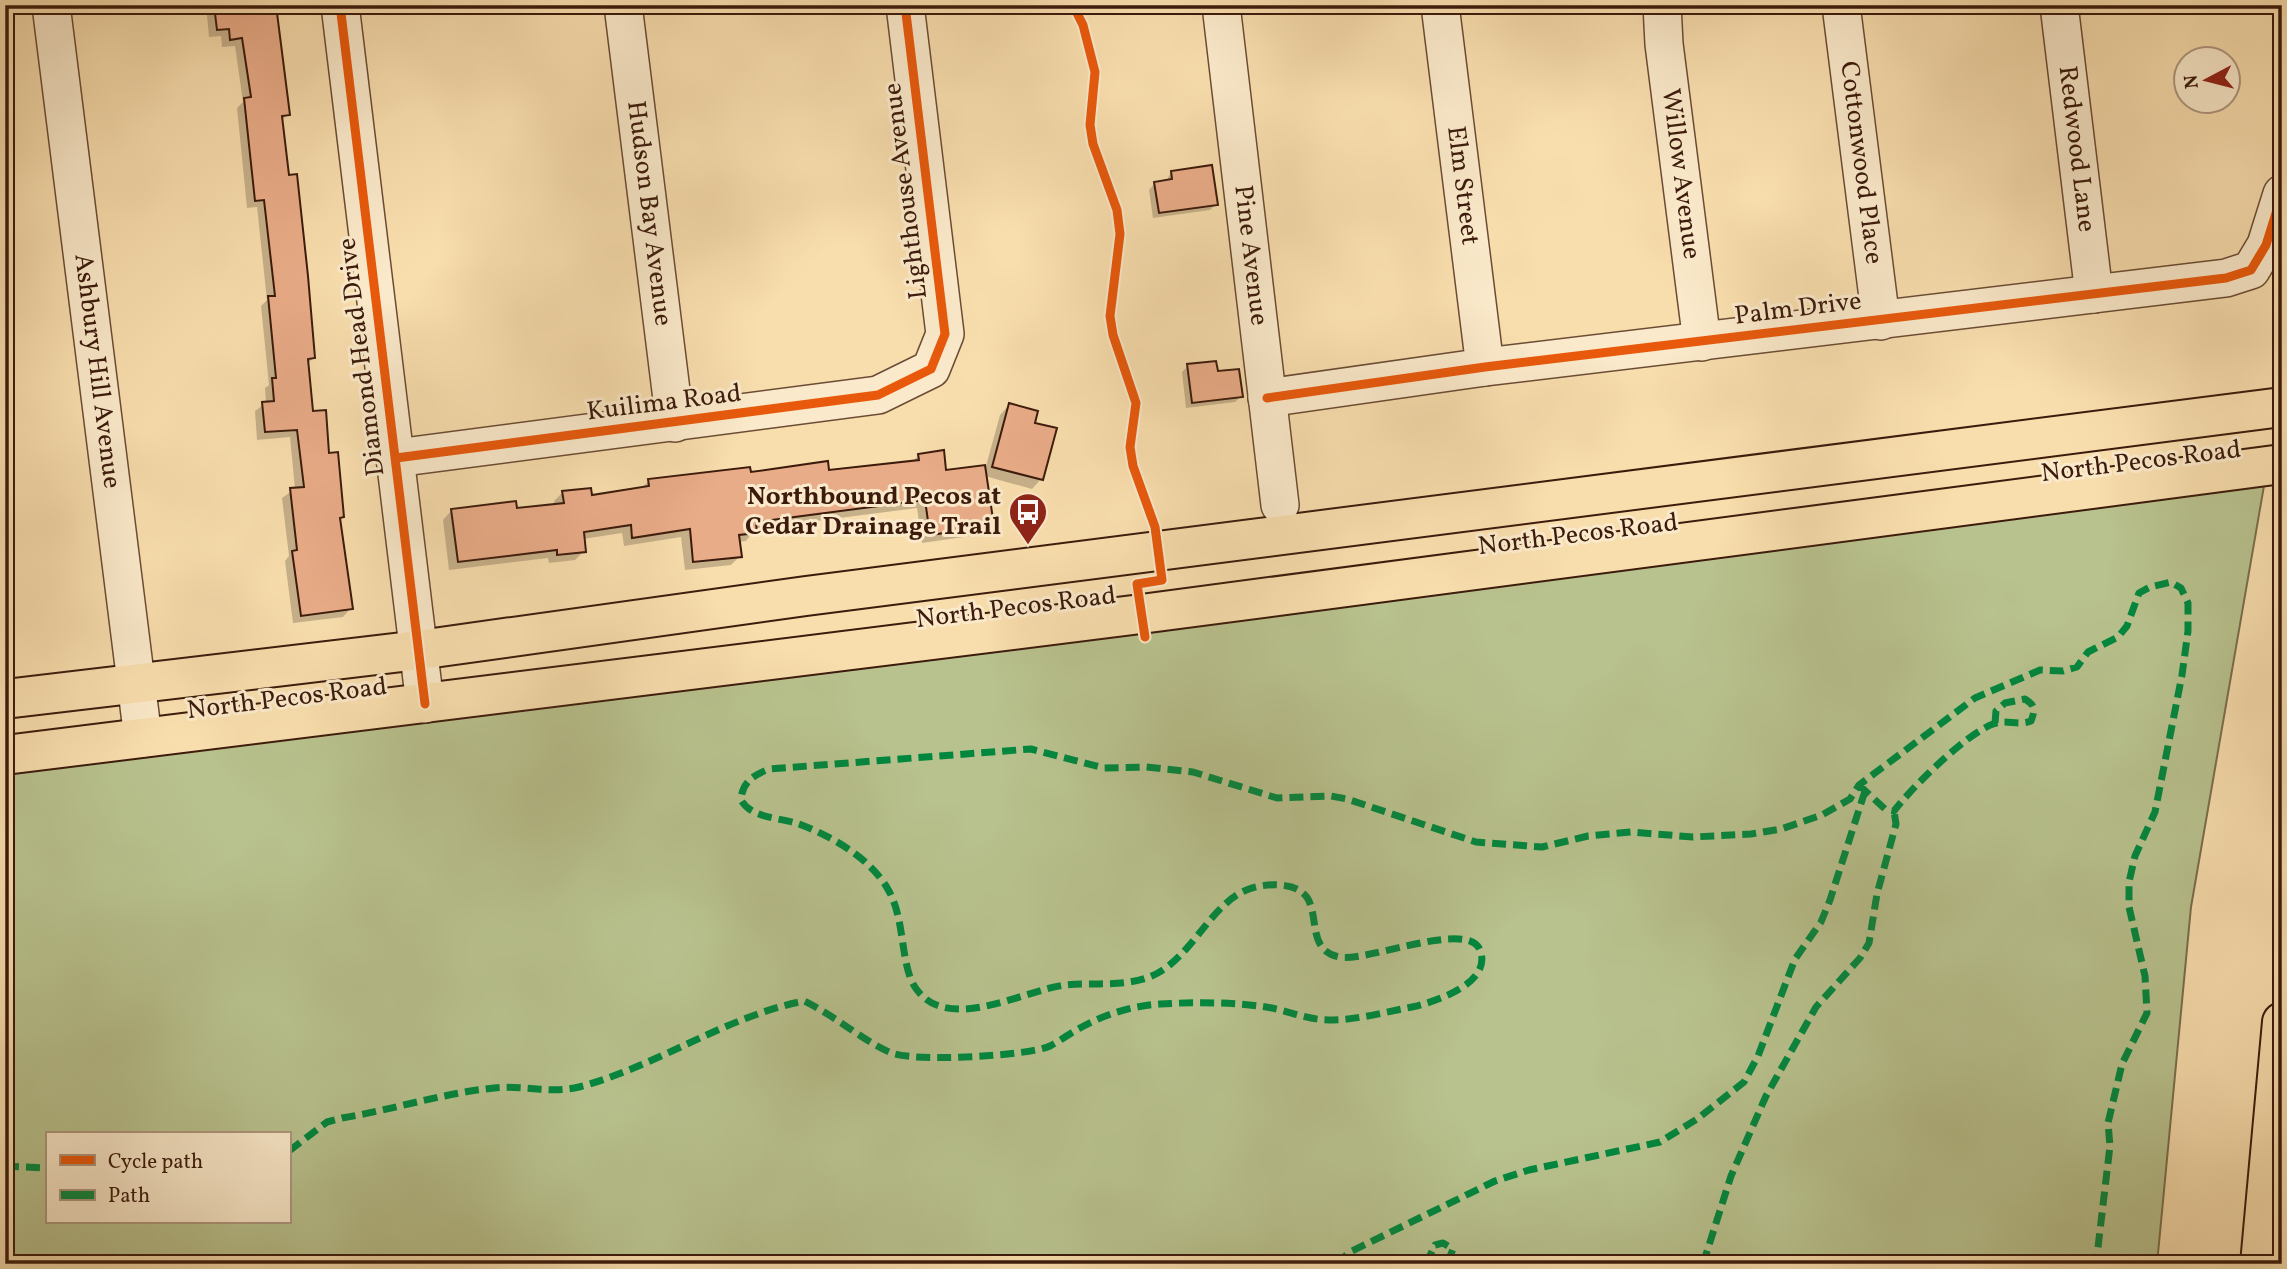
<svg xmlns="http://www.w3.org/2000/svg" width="2287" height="1269" viewBox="0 0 2287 1269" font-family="Vollkorn,serif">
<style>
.green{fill:#b8c28e;stroke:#7a6e4d;stroke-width:2;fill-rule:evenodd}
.shadow{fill:#0003}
.building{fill:#e9ac88;stroke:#3c1b0c;stroke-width:2}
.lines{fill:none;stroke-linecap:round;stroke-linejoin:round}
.minor-casing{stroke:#6b4c34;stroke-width:40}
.major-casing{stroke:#3c1b0c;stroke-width:42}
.highway-casing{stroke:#3c1b0c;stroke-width:42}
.minor{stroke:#fae9ca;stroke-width:37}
.major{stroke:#f8ddad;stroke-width:38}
.highway{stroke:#f8ddad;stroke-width:38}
.quiet{stroke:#00873e;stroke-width:7;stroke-dasharray:14 7;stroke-linecap:butt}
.cycleway-casing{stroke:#fae9ca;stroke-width:13}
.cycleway{stroke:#e8590c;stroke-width:9}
.labels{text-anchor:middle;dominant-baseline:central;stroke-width:6;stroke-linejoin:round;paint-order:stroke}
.street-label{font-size:26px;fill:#3c1b0c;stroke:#fae9ca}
.poi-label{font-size:26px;font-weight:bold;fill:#3c1b0c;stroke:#fae9ca;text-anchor:end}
</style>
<rect width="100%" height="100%" fill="#f8ddad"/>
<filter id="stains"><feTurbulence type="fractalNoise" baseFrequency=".00286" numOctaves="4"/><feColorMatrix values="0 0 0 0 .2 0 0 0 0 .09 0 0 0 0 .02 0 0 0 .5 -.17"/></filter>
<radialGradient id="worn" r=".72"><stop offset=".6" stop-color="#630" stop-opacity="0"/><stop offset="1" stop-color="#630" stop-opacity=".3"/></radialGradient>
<path class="green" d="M 2265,480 L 2191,907 L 2157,1264 L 5,1264 L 5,774 ZM 47,1134 L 289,1134 L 289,1222 L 47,1222 Z"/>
<path class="shadow" d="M 206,5 L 263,5 L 288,114 L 281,121 L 313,358 L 307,364 L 311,413 L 328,455 L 343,517 L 338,521 L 351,608 L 343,617 L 293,623 L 285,561 L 289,556 L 282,498 L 295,489 L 290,437 L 257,440 L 255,411 L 266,403 L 265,388 L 269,385 L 261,306 L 267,300 L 257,207 L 247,208 L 237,108 L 243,102 L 235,46 L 222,47 L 221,36 L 209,37 Z
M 1171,172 L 1216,204 L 1210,210 L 1153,218 L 1149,190 L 1155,183 L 1166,182 Z
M 1188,366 L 1216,373 L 1241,396 L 1235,402 L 1186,408 L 1182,372 Z
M 1009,405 L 1032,424 L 1041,479 L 1032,489 L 985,476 L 993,525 L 984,534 L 922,543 L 917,508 L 755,529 L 746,541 L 738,542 L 740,556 L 731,565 L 685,570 L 681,537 L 624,546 L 622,533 L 583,539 L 584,551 L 575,560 L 549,563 L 548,558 L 449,570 L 443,520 L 451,511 L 555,505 L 554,501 L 563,492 L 590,497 L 640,489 L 649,481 L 828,471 L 912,462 L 919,455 L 945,472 L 986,466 L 1000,415 Z
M 5,1099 L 15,1134 L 5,1143 Z"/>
<path class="building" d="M 214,5 L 276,5 L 290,115 L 282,116 L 289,175 L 297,174 L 308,276 L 315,358 L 308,359 L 313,411 L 326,410 L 329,453 L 338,452 L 344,517 L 340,518 L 353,609 L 301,616 L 292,551 L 297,550 L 290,488 L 304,487 L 297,430 L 265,432 L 262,402 L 274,401 L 272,378 L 276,378 L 268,296 L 275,296 L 264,200 L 255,201 L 244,98 L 251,97 L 242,38 L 230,40 L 229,29 L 217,30 Z
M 1212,165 L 1218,205 L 1159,213 L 1154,182 L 1172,179 L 1171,171 Z
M 1216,361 L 1218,371 L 1239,369 L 1243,397 L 1192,403 L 1187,364 Z
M 1009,403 L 1038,411 L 1035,423 L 1057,428 L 1043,480 L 992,467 Z
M 944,450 L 946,470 L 985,465 L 994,526 L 930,535 L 925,500 L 756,522 L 757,533 L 739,535 L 742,557 L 693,562 L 690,529 L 632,538 L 631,525 L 584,532 L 586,552 L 557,555 L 557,550 L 458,562 L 451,509 L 516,501 L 517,508 L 564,503 L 562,491 L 591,488 L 592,495 L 649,486 L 648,479 L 750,467 L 751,472 L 828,461 L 829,470 L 919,460 L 918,454 Z"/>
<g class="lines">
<defs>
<g id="minor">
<path id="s1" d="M 51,5 L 143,738"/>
<path d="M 340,5 L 425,704"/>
<path id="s2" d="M 623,5 L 675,423"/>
<path id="s3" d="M 1221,5 L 1280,505"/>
<path id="s4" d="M 1440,5 L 1485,367"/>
<path id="s5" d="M 1662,5 L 1664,44 L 1702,342"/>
<path id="s6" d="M 1841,5 L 1881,321"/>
<path id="s7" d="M 2059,5 L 2094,294"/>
<path d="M 1267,398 L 1485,367 L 2226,278 L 2251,270 L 2266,245 L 2282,194"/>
<path d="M 396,458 L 878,395 L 931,369 L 945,334 L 905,5"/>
</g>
<path id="major" d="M 5,699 L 419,650 L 806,596 L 2282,407
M 5,755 L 1141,614 L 2282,464"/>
<path id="highway" d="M 2260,1264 L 2282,1022"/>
</defs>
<use href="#minor" class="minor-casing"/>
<use href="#major" class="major-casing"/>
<use href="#highway" class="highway-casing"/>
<use href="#minor" class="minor"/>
<use href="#major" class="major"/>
<use href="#highway" class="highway"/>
<path class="quiet" d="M 1859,785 L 1885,809 L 1894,811 C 1912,787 1966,734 1993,724 C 2006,719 2018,726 2031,721 C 2035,710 2036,706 2025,699 L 2005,703 L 1996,711 L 1995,723
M 289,1151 L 327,1122 L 342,1118 C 392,1110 443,1093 494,1088 C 523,1085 550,1094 579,1087 C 658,1066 724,1017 804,1001 C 834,1015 859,1038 889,1052 C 910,1063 1028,1056 1050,1046 C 1060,1041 1070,1033 1080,1028 C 1105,1014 1132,1006 1160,1004 C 1194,1002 1233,1002 1266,1007 C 1287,1010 1307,1020 1329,1020 C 1357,1020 1385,1012 1412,1007 C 1435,1002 1493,983 1480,950 C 1468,919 1365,963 1339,957 C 1308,950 1319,919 1308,899 C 1298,881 1265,883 1249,889 C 1212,902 1193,955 1156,974 C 1128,988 1095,982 1065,985 C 1020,991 939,1039 911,980 C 900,950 904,914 886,886 C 868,857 831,836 799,824 C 779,817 752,819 741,800 C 742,782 754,775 769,769 L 1031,749 L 1104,768 L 1146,767 L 1193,772 L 1277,798 L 1331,796 L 1347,799 L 1476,842 L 1542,847 L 1588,836 L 1631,832 L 1693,837 L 1751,834 L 1781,829 L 1822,815 L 1850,799 L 1859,785 L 1975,698 L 2040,670 L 2063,671 L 2077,667 L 2088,652 L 2118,637 L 2127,626 L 2139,593 L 2150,587 L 2171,582 L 2181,588 L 2188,603 L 2188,631 L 2182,675 L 2155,812 L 2135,856 L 2129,882 L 2129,907 L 2145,976 L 2147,1013 L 2122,1064 L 2108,1123 L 2110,1146 L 2096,1264
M 5,1166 L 47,1168
M 1336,1264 L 1350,1252 L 1495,1181 L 1529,1170 L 1660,1142 L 1697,1119 L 1744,1082 L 1758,1056 L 1795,959 L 1821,922 L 1830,900 L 1865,791
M 1426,1264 L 1435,1245 L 1443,1243 L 1453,1249 L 1447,1264
M 1703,1264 L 1731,1176 L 1766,1096 L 1816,1007 L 1860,958 L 1869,943 L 1877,894 L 1896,824 L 1894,811"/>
<defs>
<path id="cycleway" d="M 340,5 L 425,704
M 1073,5 L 1083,25 L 1095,72 L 1090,125 L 1093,144 L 1117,210 L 1120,234 L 1110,316 L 1113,335 L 1136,403 L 1130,447 L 1133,466 L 1155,527 L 1162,580 L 1137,584 L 1145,637
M 1267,398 L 1485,367 L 2226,278 L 2251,270 L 2266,245 L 2282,194
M 396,458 L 878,395 L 931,369 L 945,334 L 905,5"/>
</defs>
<use href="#cycleway" class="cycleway-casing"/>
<use href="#cycleway" class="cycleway"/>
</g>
<defs>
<symbol id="bus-pin" viewBox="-11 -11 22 30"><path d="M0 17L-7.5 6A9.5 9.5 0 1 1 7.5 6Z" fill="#8f2418" stroke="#fae9ca"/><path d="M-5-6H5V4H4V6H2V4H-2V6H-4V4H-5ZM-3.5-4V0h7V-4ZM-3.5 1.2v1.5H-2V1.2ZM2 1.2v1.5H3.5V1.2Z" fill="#fff"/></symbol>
</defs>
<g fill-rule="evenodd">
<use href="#bus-pin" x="1006" y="490" width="44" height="60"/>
</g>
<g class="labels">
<g class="street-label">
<text stroke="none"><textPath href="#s7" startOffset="145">Redwood Lane</textPath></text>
<text stroke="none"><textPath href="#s6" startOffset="159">Cottonwood Place</textPath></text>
<text stroke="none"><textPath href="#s5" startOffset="170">Willow Avenue</textPath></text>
<text stroke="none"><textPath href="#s4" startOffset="182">Elm Street</textPath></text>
<text transform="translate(906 191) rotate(-97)">Lighthouse Avenue</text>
<text stroke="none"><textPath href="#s2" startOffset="210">Hudson Bay Avenue</textPath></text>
<text stroke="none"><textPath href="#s3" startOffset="252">Pine Avenue</textPath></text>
<text transform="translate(1798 309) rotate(-7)">Palm Drive</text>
<text transform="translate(362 357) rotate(-97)">Diamond Head Drive</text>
<text stroke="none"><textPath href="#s1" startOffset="369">Ashbury Hill Avenue</textPath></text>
<text transform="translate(664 403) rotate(-7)">Kuilima Road</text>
<text transform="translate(2141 462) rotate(-7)">North Pecos Road</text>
<text transform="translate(1578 535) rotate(-7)">North Pecos Road</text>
<text transform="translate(1016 608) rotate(-7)">North Pecos Road</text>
<text transform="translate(287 699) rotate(-7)">North Pecos Road</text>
</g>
<g class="poi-label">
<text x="1001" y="497">Northbound Pecos at<tspan x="1001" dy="30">Cedar Drainage Trail</tspan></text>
</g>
</g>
<rect width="2287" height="1269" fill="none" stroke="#f8ddad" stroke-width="28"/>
<rect x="7" y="7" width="2273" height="1255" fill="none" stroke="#3c1b0c" stroke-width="3.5"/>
<rect x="14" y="14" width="2259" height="1241" fill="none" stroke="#3c1b0c" stroke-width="2"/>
<rect x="46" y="1132" width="245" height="91" fill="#fae9ca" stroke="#ae977e" stroke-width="2"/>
<rect x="60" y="1155" width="35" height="10" fill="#e8590c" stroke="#ae977e" stroke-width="2"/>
<text x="108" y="1168" font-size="21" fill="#3c1b0c">Cycle path</text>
<rect x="60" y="1190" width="35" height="10" fill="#00873e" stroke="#ae977e" stroke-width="2"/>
<text x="108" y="1202" font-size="21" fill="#3c1b0c">Path</text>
<g transform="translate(2207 80) rotate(263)"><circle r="33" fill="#fae9ca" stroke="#ae977e" stroke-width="2"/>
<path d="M0-5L12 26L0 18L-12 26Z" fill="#8f2418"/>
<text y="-10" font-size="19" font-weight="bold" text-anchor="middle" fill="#3c1b0c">N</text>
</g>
<rect width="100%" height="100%" filter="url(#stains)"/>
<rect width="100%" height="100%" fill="url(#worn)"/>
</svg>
